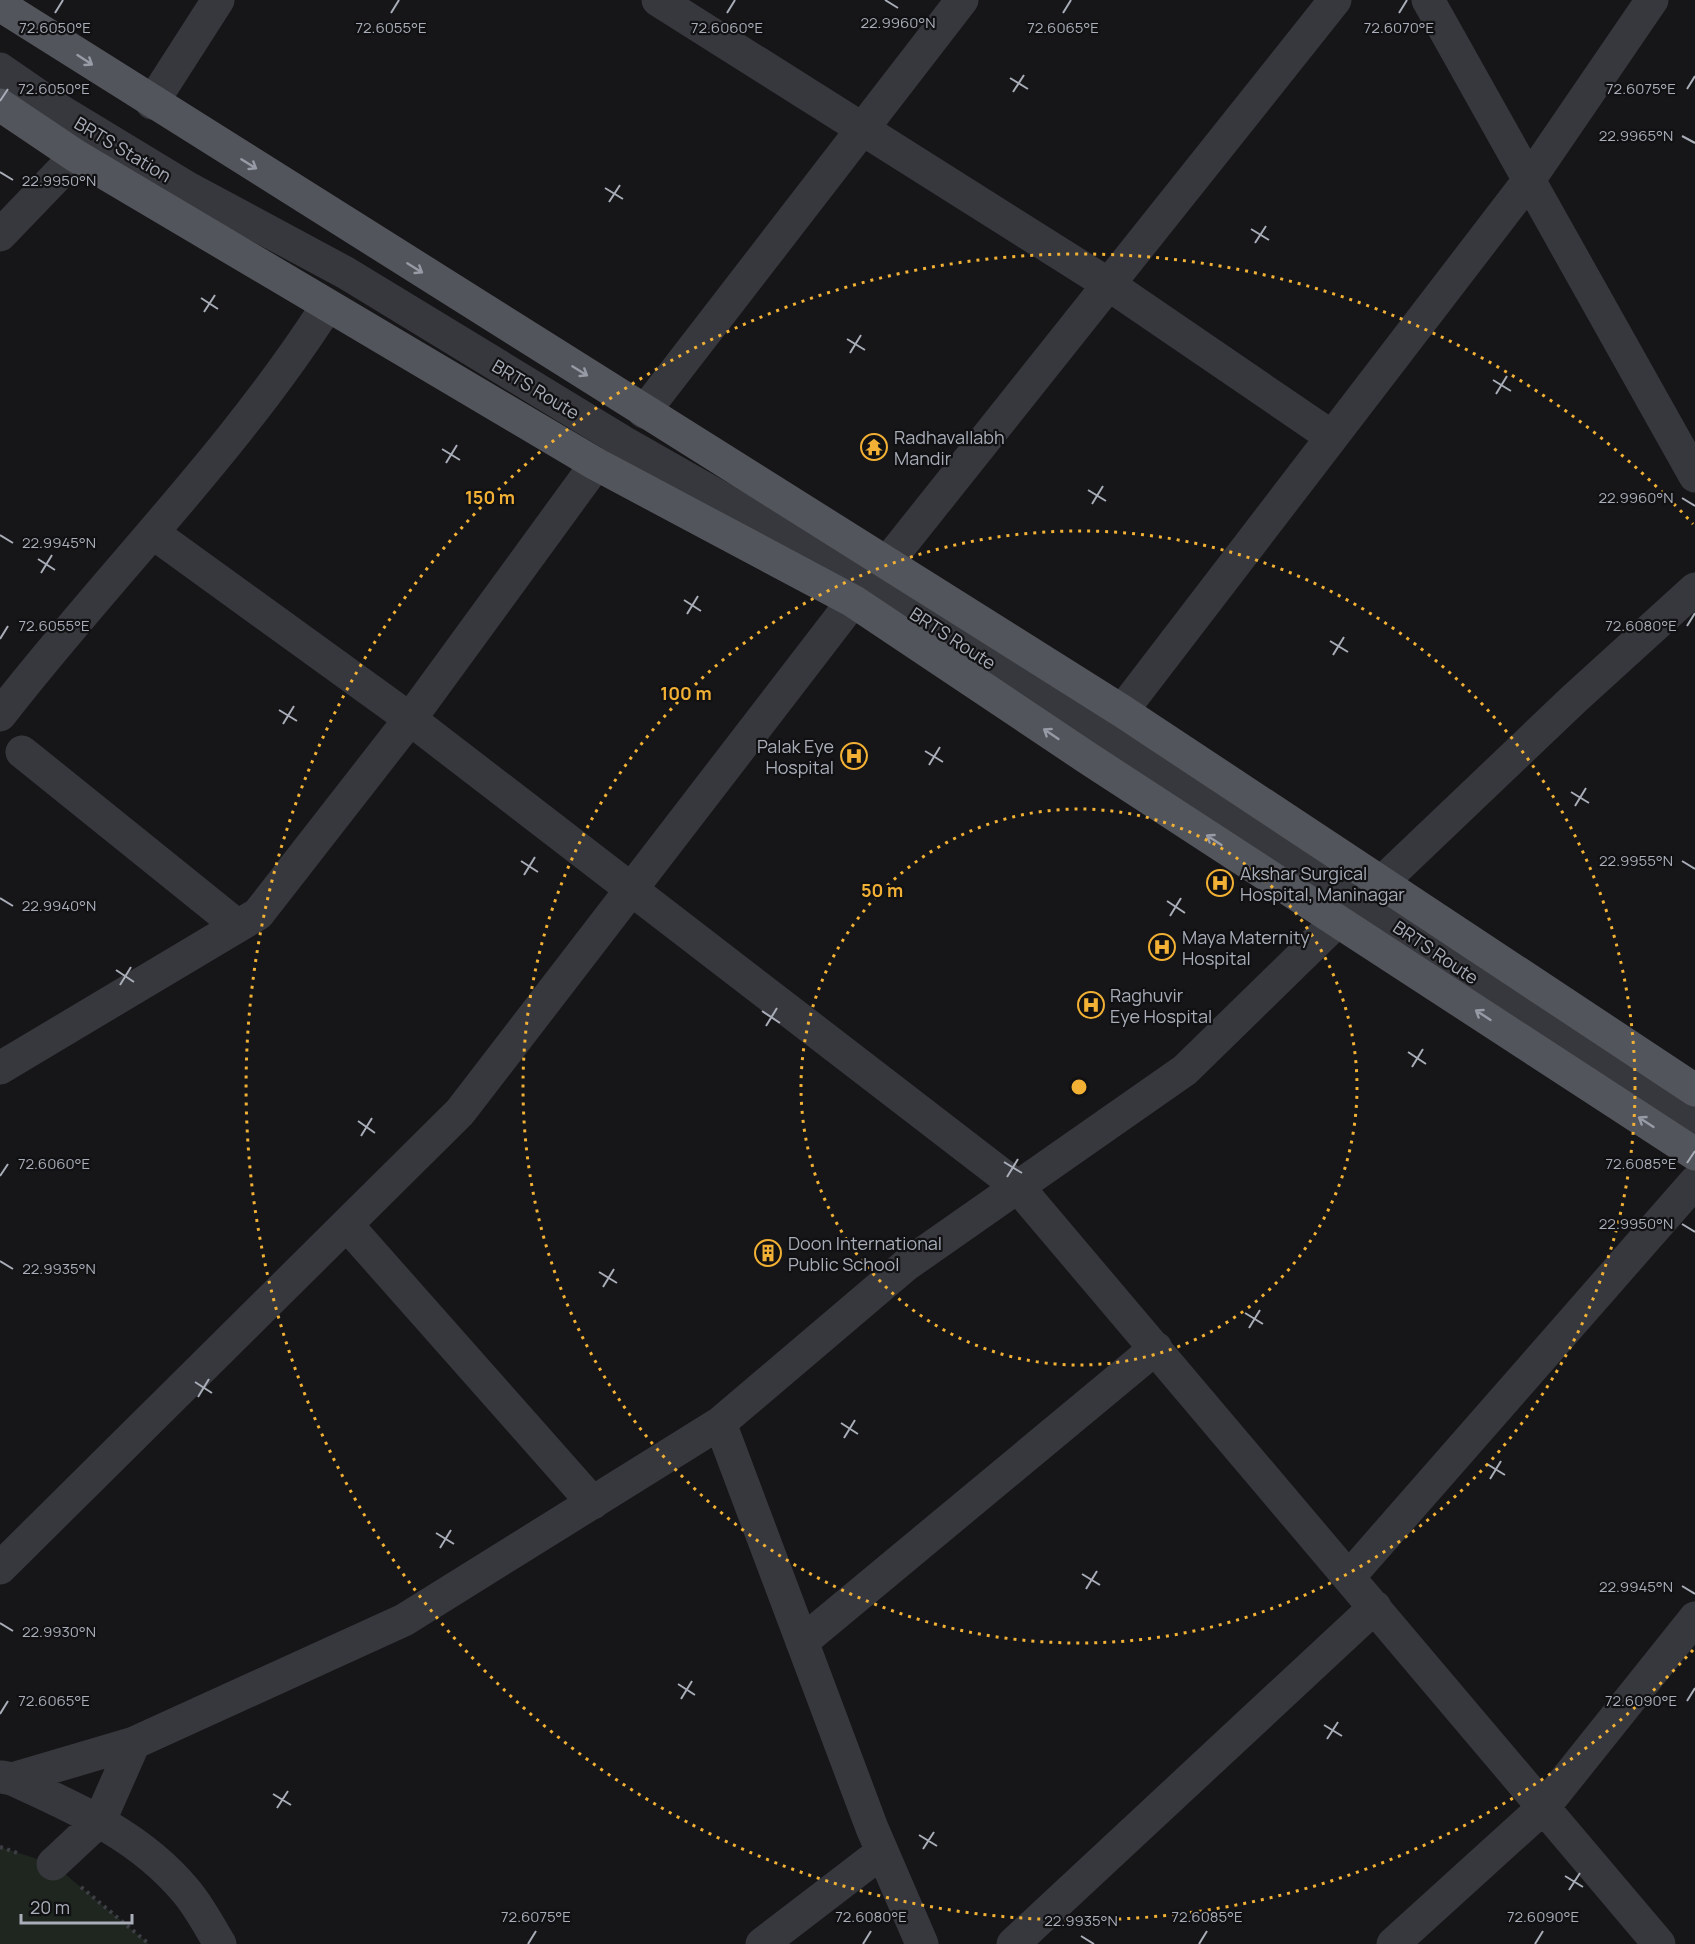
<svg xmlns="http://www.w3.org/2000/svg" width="1695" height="1944" viewBox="0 0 1695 1944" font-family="Manrope,sans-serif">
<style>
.green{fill:#1e261f}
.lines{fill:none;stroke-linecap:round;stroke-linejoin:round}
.path{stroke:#3d3f44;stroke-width:4;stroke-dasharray:3 4.5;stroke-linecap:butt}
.minor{stroke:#37383d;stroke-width:33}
.major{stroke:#53555c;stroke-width:33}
.oneway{stroke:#979ba6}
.ticks{fill:none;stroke:#a8adb8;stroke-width:2}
.ring{fill:none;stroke:#f2b134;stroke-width:3;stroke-dasharray:3 6}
.labels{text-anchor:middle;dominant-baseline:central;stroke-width:4.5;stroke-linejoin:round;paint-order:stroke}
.street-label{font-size:18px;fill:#a8adb8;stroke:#111113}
.poi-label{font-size:18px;fill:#a8adb8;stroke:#111113;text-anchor:start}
.ticks-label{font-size:15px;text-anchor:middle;fill:#a8adb8;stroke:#111113;stroke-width:4.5;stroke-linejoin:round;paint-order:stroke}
.centre{fill:#f2b134;stroke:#111113;stroke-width:3}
.ring-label{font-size:18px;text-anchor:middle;font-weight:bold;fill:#f2b134;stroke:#111113;stroke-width:4.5;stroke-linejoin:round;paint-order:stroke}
</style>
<rect width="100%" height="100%" fill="#161618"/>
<path class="green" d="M 0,1847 L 53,1864 L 149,1944 L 0,1944 Z"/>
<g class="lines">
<path class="path" d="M 0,1847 L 20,1854
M 81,1887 L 149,1944"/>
<path class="minor" d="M 658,0 L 1108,284 L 1332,437
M 1428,0 L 1695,476
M 0,69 L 61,111 L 188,188 L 346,273 L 625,443 L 858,576 L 1359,900 L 1695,1126
M 152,103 L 218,0
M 0,235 L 76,156
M 644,412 L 962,0
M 153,533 L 410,719 L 1018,1187 L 1659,1944
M 886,564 L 1335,0
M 1122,711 L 1529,180 L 1652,0
M 0,715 C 107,577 233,453 327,306
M 22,752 L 238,926
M 0,1068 L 258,914 L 410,719 L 596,464
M 347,1225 L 593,1503
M 720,1423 L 872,1828 L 922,1944
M 0,1568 L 460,1112 L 853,601
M 1349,1577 L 1695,1182
M 802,1642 L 1156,1348
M 2,1777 L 12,1779 C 75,1808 139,1835 185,1890 C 199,1906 209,1926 220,1944
M 12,1779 L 134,1743 L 404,1620 L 720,1423 L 906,1265 L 1185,1070 L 1359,900 L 1382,882 L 1574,699 L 1695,589
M 53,1864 L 100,1820 L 134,1743
M 762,1944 L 882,1852
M 1013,1944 L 1375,1607
M 1393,1944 L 1544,1807 L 1695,1618"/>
<path class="major" d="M 0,5 L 1122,711 L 1695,1090
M 0,105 L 76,156 L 596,464 L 853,601 L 1086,757 L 1695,1154"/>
</g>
<defs><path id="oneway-shaft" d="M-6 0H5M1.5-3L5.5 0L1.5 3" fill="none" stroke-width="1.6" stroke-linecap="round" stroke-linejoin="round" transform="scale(1.5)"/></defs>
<g class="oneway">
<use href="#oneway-shaft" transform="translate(85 60) rotate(33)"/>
<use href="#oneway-shaft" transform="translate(249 164) rotate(32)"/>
<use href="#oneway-shaft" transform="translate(415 268) rotate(32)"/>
<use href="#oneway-shaft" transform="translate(580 371) rotate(32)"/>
<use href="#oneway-shaft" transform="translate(1051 734) rotate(-146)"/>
<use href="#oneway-shaft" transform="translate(1214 840) rotate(-147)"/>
<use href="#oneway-shaft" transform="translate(1483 1015) rotate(-147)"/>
<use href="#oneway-shaft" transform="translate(1646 1122) rotate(-147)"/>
</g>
<path class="ticks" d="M 885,0 L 898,8M 55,13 L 63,0M 391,13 L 399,0M 727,13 L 735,0M 1063,13 L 1071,0M 1399,13 L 1407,0M 1010,78 L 1028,89M 1687,89 L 1695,76M 1013,92 L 1024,75M 0,101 L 8,89M 1682,136 L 1695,143M 0,172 L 13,180M 605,188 L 623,199M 609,202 L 620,185M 1251,229 L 1269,240M 1255,243 L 1266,226M 201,298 L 218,309M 204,312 L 215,295M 847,339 L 865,350M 850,353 L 861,335M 1493,380 L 1511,391M 1496,394 L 1507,376M 442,449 L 460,460M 446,463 L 457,445M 1088,490 L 1106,501M 1682,498 L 1695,506M 1092,504 L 1103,486M 0,535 L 13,543M 38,559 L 55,570M 41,573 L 52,555M 684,600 L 701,611M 687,614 L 698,596M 1687,626 L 1695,613M 0,639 L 8,626M 1330,641 L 1348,652M 1333,655 L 1344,637M 279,710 L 297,721M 283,724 L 294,706M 925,751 L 943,762M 929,765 L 940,747M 1571,792 L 1589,803M 1575,806 L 1586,788M 521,861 L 538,872M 1682,861 L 1695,869M 524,875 L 535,857M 0,898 L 13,906M 1167,901 L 1185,913M 1170,916 L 1181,898M 116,970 L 134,982M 120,985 L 131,967M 762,1011 L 780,1023M 766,1026 L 777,1008M 1408,1052 L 1426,1064M 1412,1067 L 1423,1049M 358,1121 L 375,1133M 361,1136 L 372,1118M 1004,1162 L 1022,1173M 1687,1163 L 1695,1151M 0,1176 L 8,1164M 1007,1177 L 1018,1159M 1682,1224 L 1695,1232M 0,1261 L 13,1269M 599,1272 L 617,1283M 603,1287 L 614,1269M 1245,1313 L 1263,1324M 1249,1328 L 1260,1310M 195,1382 L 212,1393M 198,1397 L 209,1379M 841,1423 L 858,1434M 844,1438 L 855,1420M 1487,1464 L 1505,1475M 1490,1479 L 1501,1461M 436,1533 L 454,1544M 440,1548 L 451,1530M 1082,1574 L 1100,1585M 1682,1586 L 1695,1594M 1086,1589 L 1097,1571M 0,1623 L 13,1631M 678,1684 L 695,1695M 681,1699 L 692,1681M 1687,1701 L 1695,1688M 0,1714 L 8,1701M 1324,1725 L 1342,1736M 1327,1739 L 1338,1722M 273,1794 L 291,1805M 277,1808 L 288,1791M 919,1835 L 937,1846M 923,1849 L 934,1832M 1565,1876 L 1583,1887M 1569,1890 L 1580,1873M 1081,1936 L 1094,1944M 528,1944 L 536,1931M 863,1944 L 871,1931M 1199,1944 L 1207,1931M 1535,1944 L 1543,1931"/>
<g class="ring">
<circle cx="1079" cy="1087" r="278"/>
<circle cx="1079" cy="1087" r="556"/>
<path d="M1693 1650A833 833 0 1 1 1693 524"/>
</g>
<defs>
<symbol id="temple-ring" viewBox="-11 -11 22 22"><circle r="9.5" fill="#111113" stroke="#f2b134" stroke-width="1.5"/><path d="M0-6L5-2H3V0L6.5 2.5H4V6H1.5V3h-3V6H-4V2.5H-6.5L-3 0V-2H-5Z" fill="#f2b134"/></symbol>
<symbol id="hospital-ring" viewBox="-11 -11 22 22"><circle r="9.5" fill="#111113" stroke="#f2b134" stroke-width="1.5"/><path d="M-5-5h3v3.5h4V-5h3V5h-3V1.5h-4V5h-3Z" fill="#f2b134"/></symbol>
<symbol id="building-ring" viewBox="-11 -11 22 22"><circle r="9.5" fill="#111113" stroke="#f2b134" stroke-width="1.5"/><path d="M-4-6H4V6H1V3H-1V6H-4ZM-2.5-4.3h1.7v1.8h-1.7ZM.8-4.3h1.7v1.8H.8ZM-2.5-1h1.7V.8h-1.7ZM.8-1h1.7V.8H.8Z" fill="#f2b134"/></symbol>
</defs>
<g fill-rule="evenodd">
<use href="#temple-ring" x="859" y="432" width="30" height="30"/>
<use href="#hospital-ring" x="839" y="741" width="30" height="30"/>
<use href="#hospital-ring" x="1205" y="868" width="30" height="30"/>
<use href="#hospital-ring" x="1147" y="932" width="30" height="30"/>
<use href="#hospital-ring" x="1076" y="990" width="30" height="30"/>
<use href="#building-ring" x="753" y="1238" width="30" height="30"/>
</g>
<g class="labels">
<g class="street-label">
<text transform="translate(123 149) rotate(31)">BRTS Station</text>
<text transform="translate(536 389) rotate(31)">BRTS Route</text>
<text transform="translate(953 638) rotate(33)">BRTS Route</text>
<text transform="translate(1436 952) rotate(34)">BRTS Route</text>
</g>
<g class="poi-label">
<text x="894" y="437">Radhavallabh<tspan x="894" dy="21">Mandir</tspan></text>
<text x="834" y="746" text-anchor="end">Palak Eye<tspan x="834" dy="21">Hospital</tspan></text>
<text x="1240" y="873">Akshar Surgical<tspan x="1240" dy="21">Hospital, Maninagar</tspan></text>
<text x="1182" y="937">Maya Maternity<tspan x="1182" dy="21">Hospital</tspan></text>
<text x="1110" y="995">Raghuvir<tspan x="1110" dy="21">Eye Hospital</tspan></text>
<text x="788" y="1243">Doon International<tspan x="788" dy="21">Public School</tspan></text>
</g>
</g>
<g class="ticks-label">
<text x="898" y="28">22.9960°N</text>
<text x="391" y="33">72.6055°E</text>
<text x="55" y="33">72.6050°E</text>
<text x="727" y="33">72.6060°E</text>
<text x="1063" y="33">72.6065°E</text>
<text x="1399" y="33">72.6070°E</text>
<text x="1641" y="94">72.6075°E</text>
<text x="54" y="94">72.6050°E</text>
<text x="1636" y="141">22.9965°N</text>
<text x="59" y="186">22.9950°N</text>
<text x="1636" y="503">22.9960°N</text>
<text x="59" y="548">22.9945°N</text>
<text x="1641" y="631">72.6080°E</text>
<text x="54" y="631">72.6055°E</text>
<text x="1636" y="866">22.9955°N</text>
<text x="59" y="911">22.9940°N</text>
<text x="1641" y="1169">72.6085°E</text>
<text x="54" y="1169">72.6060°E</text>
<text x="1636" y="1229">22.9950°N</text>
<text x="59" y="1274">22.9935°N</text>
<text x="1636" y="1592">22.9945°N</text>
<text x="59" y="1637">22.9930°N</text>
<text x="1641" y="1706">72.6090°E</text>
<text x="54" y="1706">72.6065°E</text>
<text x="536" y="1922">72.6075°E</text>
<text x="871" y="1922">72.6080°E</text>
<text x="1207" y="1922">72.6085°E</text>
<text x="1543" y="1922">72.6090°E</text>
<text x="1081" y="1926">22.9935°N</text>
</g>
<circle cx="1079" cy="1087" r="9" class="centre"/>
<g class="ring-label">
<text x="490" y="504">150 m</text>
<text x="686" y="700">100 m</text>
<text x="882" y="897">50 m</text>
</g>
<path d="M21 1914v9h111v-9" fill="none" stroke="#a8adb8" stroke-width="3"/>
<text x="30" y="1914" font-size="18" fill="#a8adb8" stroke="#111113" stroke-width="4.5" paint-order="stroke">20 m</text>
</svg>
